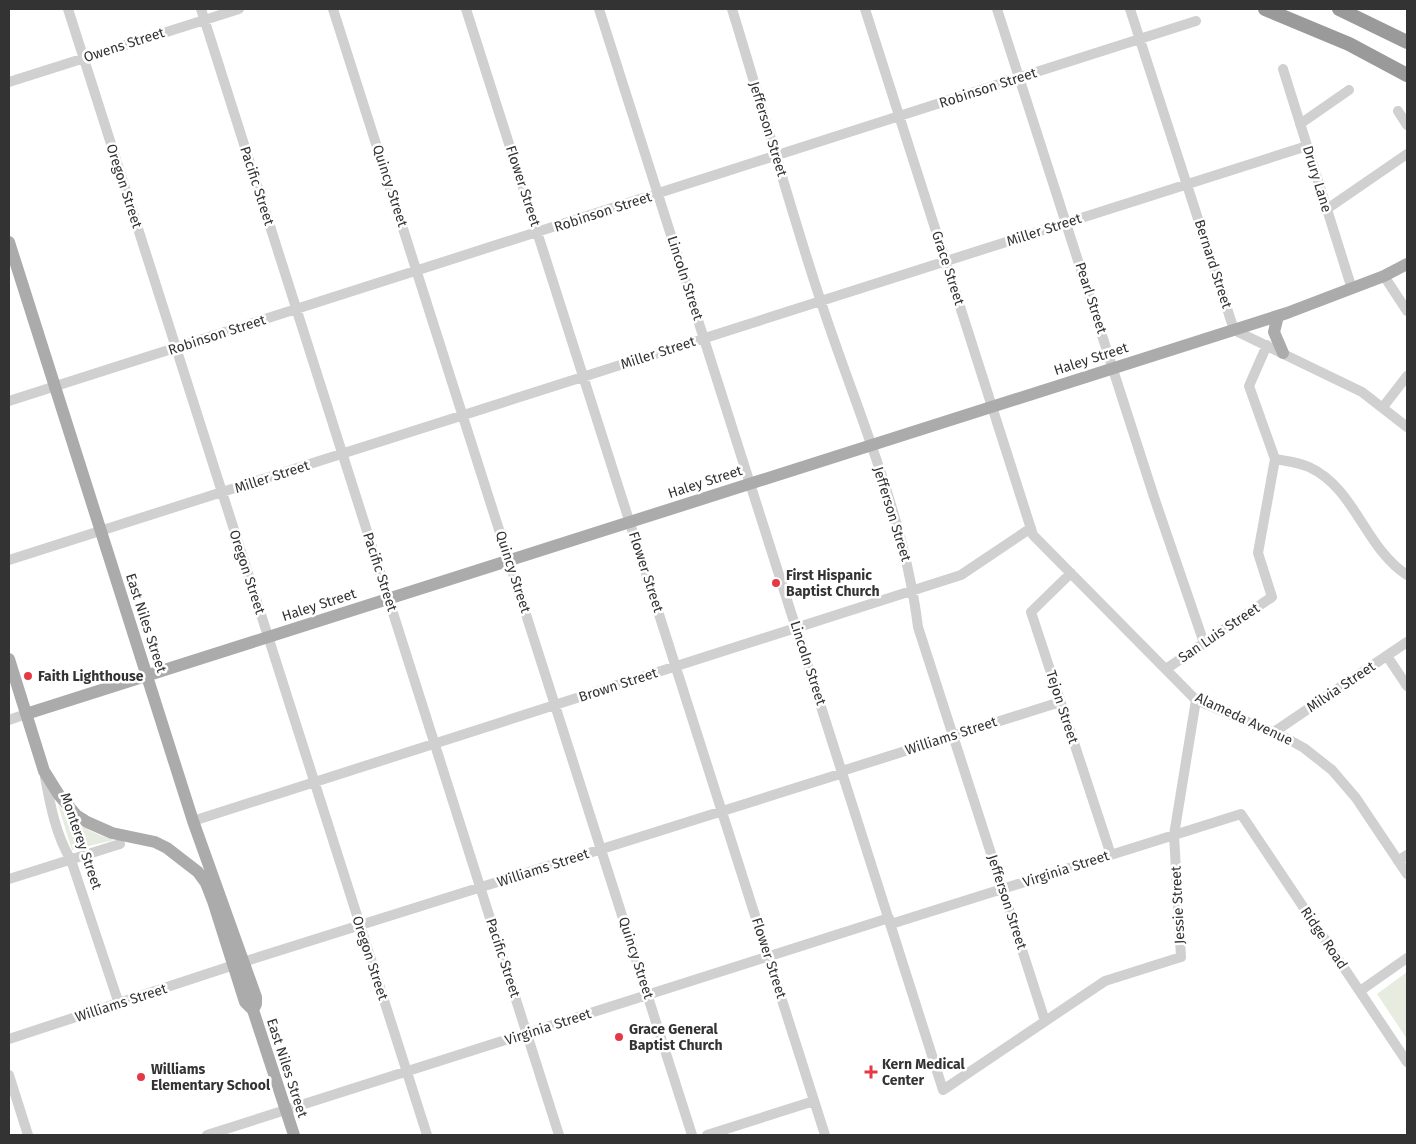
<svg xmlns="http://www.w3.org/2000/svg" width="1416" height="1144" viewBox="0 0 1416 1144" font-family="'Fira Sans',sans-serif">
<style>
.green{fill:#e6ecdf}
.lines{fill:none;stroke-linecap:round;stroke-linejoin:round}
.minor{stroke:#d0d0d0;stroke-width:10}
.major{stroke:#ababab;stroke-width:12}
.highway{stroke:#9a9a9a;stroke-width:14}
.poi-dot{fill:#e63946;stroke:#fff;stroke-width:2}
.labels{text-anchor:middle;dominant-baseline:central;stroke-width:5;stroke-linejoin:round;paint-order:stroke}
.street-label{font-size:14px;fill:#333;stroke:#fff}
.poi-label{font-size:14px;font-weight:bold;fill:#333;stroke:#fff;text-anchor:start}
</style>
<rect width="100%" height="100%" fill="#fff"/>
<path class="green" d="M 58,805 C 73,824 91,833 114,840 L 72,850 Z
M 1407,972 L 1407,1039 L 1377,994 Z"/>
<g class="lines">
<path class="minor" d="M 68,9 L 427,1135
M 201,9 L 559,1135
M 333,9 L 692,1135
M 466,9 L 825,1135
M 599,9 L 943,1090 L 1105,981 L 1181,957 L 1174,835 L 1196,700
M 732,9 C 762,106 789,205 821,302 C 856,409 904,514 918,627 L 1045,1021
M 865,9 L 1033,535 L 1196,700 L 1286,738 L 1304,748 L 1332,770 L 1356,798 L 1407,874
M 997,9 L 1155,500 L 1204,643
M 1130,9 L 1234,330 L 1362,392 L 1407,427
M 1283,69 L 1352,289
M 9,82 L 239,9
M 1398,111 L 1407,125
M 1300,124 L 1349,90
M 1327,209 L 1407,154
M 1384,276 L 1407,311
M 9,401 L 1196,21
M 1383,407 L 1407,376
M 1275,459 C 1286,461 1298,462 1309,467 C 1355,488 1365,548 1407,575
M 9,560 L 1307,146
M 1071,573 L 1031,612 L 1111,855
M 1387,656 L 1407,686
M 1166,669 L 1272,597 L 1258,553 L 1275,459 L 1249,386 L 1267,345
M 9,720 L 26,714
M 1274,732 L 1407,642
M 842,771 L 1060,702
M 45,777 C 50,804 56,836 71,860 L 119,1004
M 193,821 L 961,575 L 1031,528
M 1398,861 L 1407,855
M 9,879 L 120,844
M 891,924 L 1241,814 L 1407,1062
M 243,962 L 843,773
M 1360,991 L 1407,958
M 9,1039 L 234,965
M 9,1075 L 28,1135
M 207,1135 L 889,918
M 707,1135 L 814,1101"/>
<path class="major" d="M 9,242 L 193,821 L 256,997 L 256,1004 L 253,1010
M 1278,316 L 1274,332 L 1283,353
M 9,659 L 44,771 L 59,795 L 76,815 L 87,822 L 112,833 L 155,842 L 167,848 L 198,872 L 206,883 L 213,901 L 245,1002 L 253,1010 L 294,1135
M 26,714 L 1287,313 L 1384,276 L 1407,264"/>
<path class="highway" d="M 1265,9 L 1349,44 L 1407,75
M 1339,9 L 1407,42"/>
</g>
<g class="poi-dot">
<circle cx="776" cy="583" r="5"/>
<circle cx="28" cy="676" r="5"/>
<circle cx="619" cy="1037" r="5"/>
<path d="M868.5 1064.5h5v5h5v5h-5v5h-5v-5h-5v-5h5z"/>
<circle cx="141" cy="1077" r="5"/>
</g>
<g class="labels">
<g class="street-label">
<text transform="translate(124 45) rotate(-18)">Owens Street</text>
<text transform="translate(988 88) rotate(-18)">Robinson Street</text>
<text transform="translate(768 129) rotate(73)">Jefferson Street</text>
<text transform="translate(1317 179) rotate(73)">Drury Lane</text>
<text transform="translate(124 186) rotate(72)">Oregon Street</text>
<text transform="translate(257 186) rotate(72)">Pacific Street</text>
<text transform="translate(390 186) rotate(72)">Quincy Street</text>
<text transform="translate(523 186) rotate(72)">Flower Street</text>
<text transform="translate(603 212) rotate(-18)">Robinson Street</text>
<text transform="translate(1044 230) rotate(-18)">Miller Street</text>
<text transform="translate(1213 264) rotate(72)">Bernard Street</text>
<text transform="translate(948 268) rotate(72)">Grace Street</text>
<text transform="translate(685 278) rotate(72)">Lincoln Street</text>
<text transform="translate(1091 298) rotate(72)">Pearl Street</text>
<text transform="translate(217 335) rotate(-18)">Robinson Street</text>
<text transform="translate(658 353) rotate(-18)">Miller Street</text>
<text transform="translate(1091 359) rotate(-18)">Haley Street</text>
<text transform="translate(272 477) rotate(-18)">Miller Street</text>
<text transform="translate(705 482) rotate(-18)">Haley Street</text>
<text transform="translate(892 514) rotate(73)">Jefferson Street</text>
<text transform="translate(247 572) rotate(72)">Oregon Street</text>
<text transform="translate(380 572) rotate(72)">Pacific Street</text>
<text transform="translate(513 572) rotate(72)">Quincy Street</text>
<text transform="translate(646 572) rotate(72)">Flower Street</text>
<text transform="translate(319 605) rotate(-18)">Haley Street</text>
<text transform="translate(146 623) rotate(72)">East Niles Street</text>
<text transform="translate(1219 633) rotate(-34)">San Luis Street</text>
<text transform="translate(808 663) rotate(72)">Lincoln Street</text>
<text transform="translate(618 685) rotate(-18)">Brown Street</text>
<text transform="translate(1341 687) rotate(-34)">Milvia Street</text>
<text transform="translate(1062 707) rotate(72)">Tejon Street</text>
<text transform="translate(1244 719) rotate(25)">Alameda Avenue</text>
<text transform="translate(951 736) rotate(-18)">Williams Street</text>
<text transform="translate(81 841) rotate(71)">Monterey Street</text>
<text transform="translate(543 868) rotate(-18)">Williams Street</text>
<text transform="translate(1066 869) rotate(-18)">Virginia Street</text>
<text transform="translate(1007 902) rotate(72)">Jefferson Street</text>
<text transform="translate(1178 905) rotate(-93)">Jessie Street</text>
<text transform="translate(1324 938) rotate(56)">Ridge Road</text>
<text transform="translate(370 958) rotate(72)">Oregon Street</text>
<text transform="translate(503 958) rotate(72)">Pacific Street</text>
<text transform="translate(636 958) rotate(72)">Quincy Street</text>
<text transform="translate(769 958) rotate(72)">Flower Street</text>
<text transform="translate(121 1003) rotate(-18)">Williams Street</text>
<text transform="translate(548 1027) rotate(-18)">Virginia Street</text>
<text transform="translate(287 1068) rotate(72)">East Niles Street</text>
</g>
<g class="poi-label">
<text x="786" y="575">First Hispanic<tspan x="786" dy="16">Baptist Church</tspan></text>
<text x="38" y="676">Faith Lighthouse</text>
<text x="629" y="1029">Grace General<tspan x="629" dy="16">Baptist Church</tspan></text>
<text x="882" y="1064">Kern Medical<tspan x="882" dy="16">Center</tspan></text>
<text x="151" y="1069">Williams<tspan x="151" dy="16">Elementary School</tspan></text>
</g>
</g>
<rect width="1416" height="1144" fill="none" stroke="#333333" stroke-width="20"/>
</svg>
